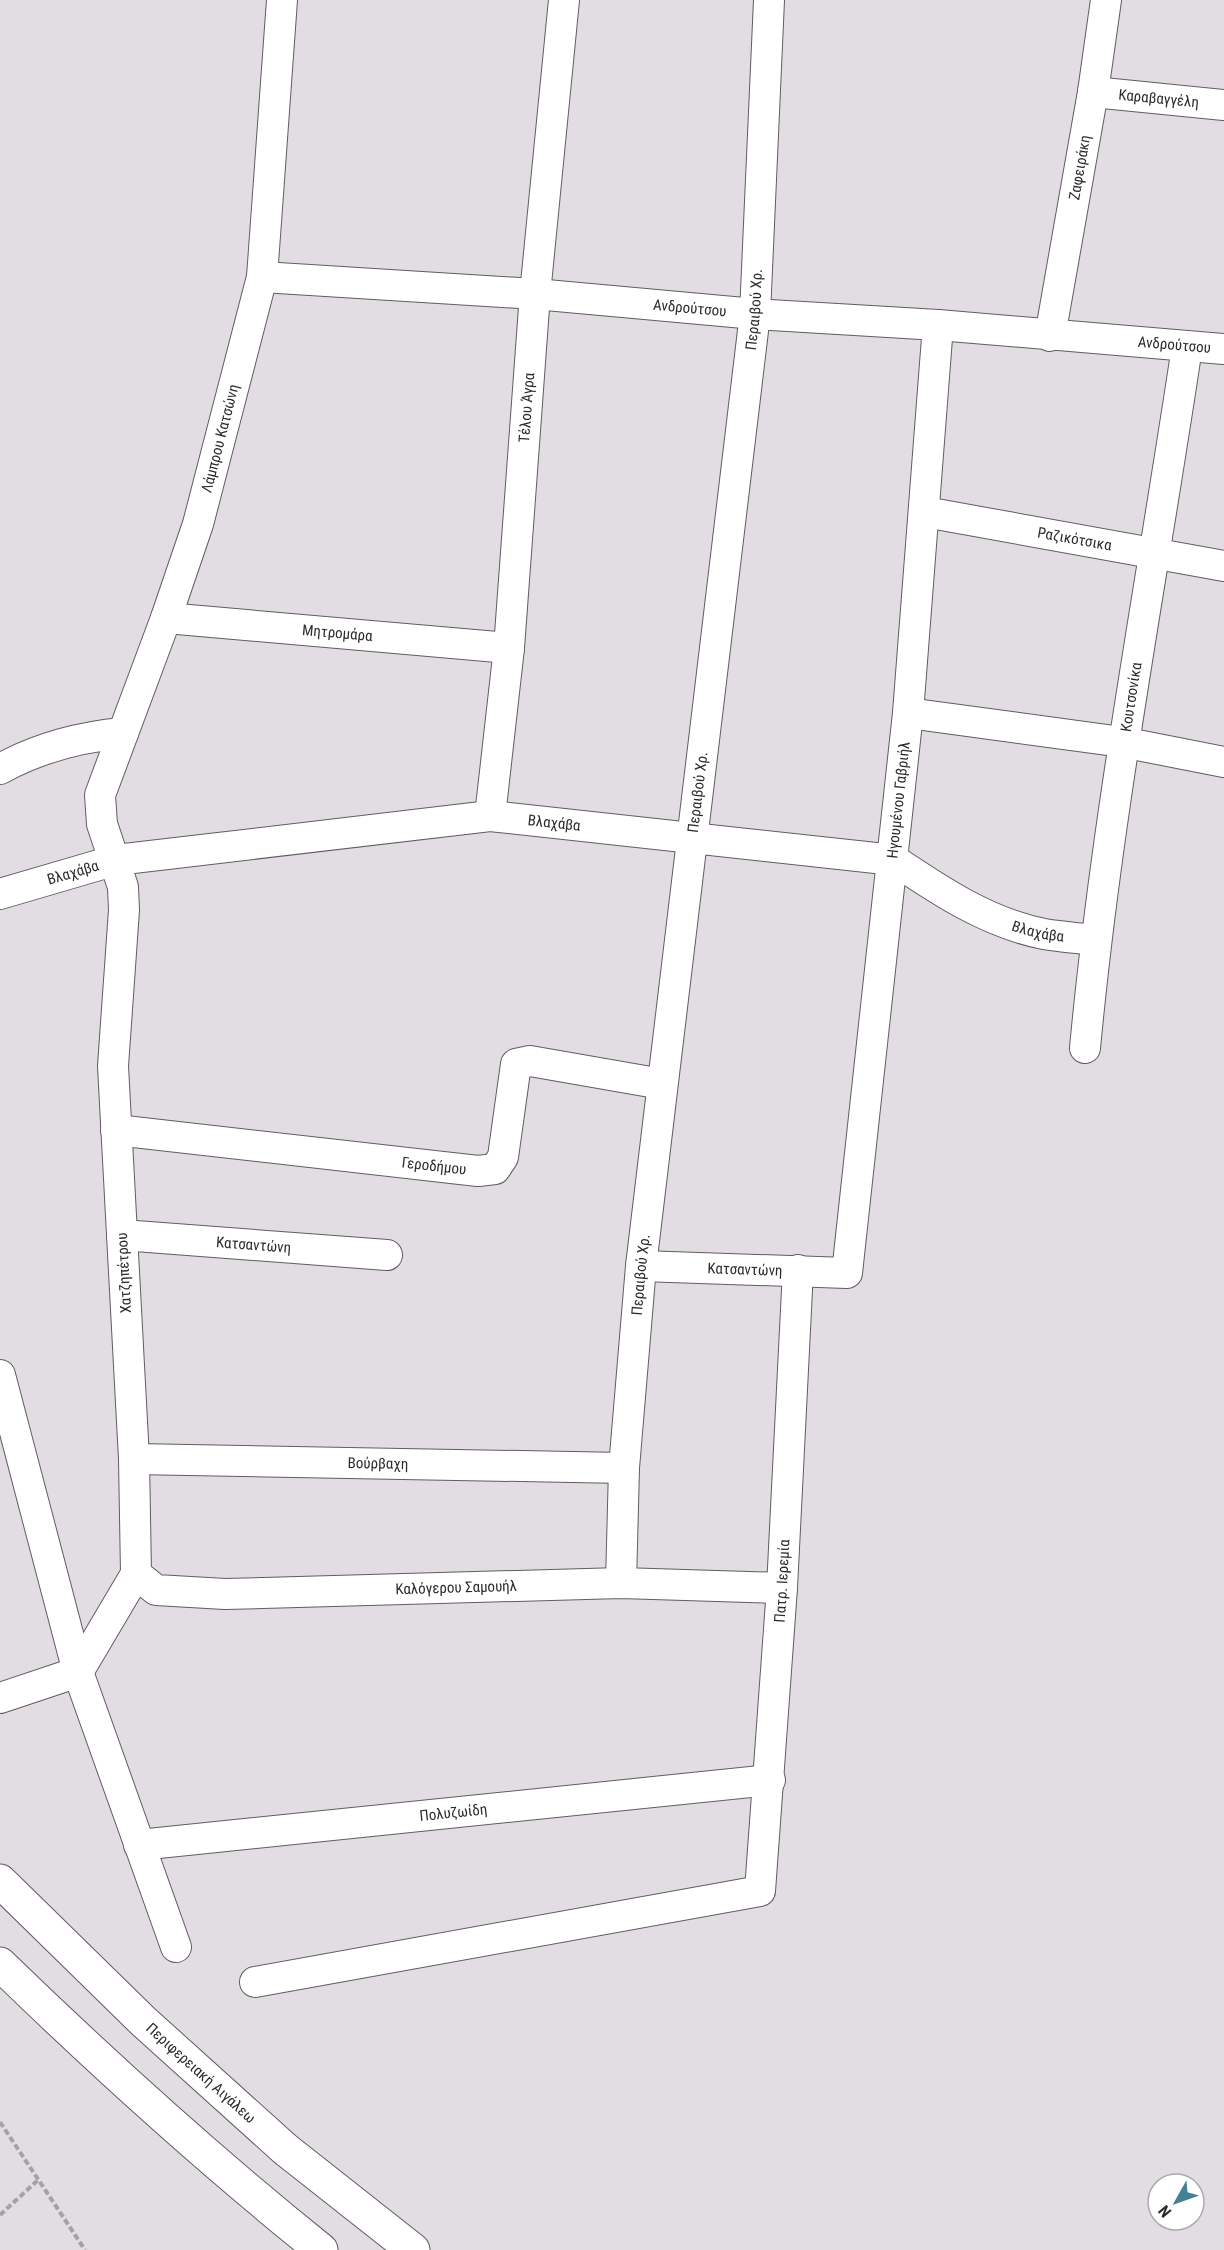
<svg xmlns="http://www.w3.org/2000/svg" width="1224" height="2250" viewBox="0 0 1224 2250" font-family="'Roboto Condensed',sans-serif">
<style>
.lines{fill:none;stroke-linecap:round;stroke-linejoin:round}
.street-casing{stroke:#615c61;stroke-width:32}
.secondary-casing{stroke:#615c61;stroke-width:35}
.path{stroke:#a5a1a5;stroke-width:4;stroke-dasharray:6 3;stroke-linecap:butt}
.street{stroke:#fff;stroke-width:30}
.secondary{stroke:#fff;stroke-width:33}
.labels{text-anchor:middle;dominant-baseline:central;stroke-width:4.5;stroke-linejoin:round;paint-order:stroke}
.street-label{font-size:15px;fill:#2d2b2d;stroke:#fff}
</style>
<rect width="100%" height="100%" fill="#e2dde3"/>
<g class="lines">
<defs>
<g id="street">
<path id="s1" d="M 1093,92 L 1224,105"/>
<path id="s2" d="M 262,277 L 535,294 L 755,314 L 938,325 L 1224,349"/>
<path id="s3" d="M 1050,336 L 1093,92 L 1106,0"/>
<path id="s4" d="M 925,512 L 1224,566"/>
<path id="s5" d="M 166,618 L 509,648"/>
<path d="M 908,713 L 1122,742 L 1224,762"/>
<path d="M 0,769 C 40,747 79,737 123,733"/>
<path id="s6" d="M 490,816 L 509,648 L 535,294 L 564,0"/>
<path id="s7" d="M 0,894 L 116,860 L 490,816 L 894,860 C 940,891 988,923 1044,934 C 1061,937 1079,938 1095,940"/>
<path id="s8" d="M 1085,1048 C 1107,813 1152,581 1187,347"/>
<path id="s9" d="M 116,1130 L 478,1171 L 495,1169 L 503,1157 L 516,1064 L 530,1061 L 662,1084"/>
<path id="s10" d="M 122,1235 L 387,1255"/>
<path id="s11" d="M 641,1266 L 847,1273 L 908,713 L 938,325"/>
<path d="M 0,1375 L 78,1672 L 176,1947"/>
<path id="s12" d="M 134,1459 L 624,1468"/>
<path id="s13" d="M 136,1574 L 156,1590 L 225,1594 L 621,1583 L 782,1588"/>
<path id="s14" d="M 621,1583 L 624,1468 L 641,1266 L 755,314 L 769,0"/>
<path id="s15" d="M 78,1672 L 136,1574 L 134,1459 L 113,1066 L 124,910 L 123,887 L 102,824 L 100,795 L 166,618 L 198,524 L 262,277 L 282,0"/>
<path d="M 0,1698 L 78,1672"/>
<path id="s16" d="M 139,1845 L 770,1780"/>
<path id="s17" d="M 255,1982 L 760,1891 L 782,1588 L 798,1270"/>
</g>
<g id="secondary">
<path id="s18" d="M 0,1881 L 143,2021 L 285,2149 L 413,2250"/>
<path d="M 0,1964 C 103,2064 209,2160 321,2250"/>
</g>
</defs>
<use href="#street" class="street-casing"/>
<use href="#secondary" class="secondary-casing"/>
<path class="path" d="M 0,2122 L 85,2250
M 0,2215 L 38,2180"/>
<use href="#street" class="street"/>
<use href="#secondary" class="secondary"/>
</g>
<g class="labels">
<g class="street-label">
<text stroke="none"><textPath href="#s1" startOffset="66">Καραβαγγέλη</textPath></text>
<text stroke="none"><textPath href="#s3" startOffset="171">Ζαφειράκη</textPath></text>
<text stroke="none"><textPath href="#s2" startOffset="429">Ανδρούτσου</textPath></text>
<text stroke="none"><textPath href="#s14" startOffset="1281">Περαιβού Χρ.</textPath></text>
<text stroke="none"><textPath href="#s2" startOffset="915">Ανδρούτσου</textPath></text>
<text stroke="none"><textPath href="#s6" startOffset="410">Τέλου Άγρα</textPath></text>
<text stroke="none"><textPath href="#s15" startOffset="1274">Λάμπρου Κατσώνη</textPath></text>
<text stroke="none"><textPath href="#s4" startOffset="152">Ραζικότσικα</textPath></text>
<text stroke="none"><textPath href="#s5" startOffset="172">Μητρομάρα</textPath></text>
<text stroke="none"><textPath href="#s8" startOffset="354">Κουτσονίκα</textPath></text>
<text stroke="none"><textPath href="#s14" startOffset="795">Περαιβού Χρ.</textPath></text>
<text stroke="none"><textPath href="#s11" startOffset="682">Ηγουμένου Γαβριήλ</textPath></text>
<text stroke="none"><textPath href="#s7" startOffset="562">Βλαχάβα</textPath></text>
<text stroke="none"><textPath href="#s7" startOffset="76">Βλαχάβα</textPath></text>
<text stroke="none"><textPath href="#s7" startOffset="1066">Βλαχάβα</textPath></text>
<text stroke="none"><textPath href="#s9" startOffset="320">Γεροδήμου</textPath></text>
<text stroke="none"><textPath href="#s10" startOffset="132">Κατσαντώνη</textPath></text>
<text stroke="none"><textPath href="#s11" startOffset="104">Κατσαντώνη</textPath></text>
<text transform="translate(124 1273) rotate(-93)">Χατζηπέτρου</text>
<text stroke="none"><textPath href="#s14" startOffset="309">Περαιβού Χρ.</textPath></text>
<text stroke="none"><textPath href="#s12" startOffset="244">Βούρβαχη</textPath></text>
<text stroke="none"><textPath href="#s17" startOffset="824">Πατρ. Ιερεμία</textPath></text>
<text stroke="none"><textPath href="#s13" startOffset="326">Καλόγερου Σαμουήλ</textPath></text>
<text stroke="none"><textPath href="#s16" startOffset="316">Πολυζωίδη</textPath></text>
<text stroke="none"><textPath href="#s18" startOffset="278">Περιφερειακή Αιγάλεω</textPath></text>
</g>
</g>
<g transform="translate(1176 2202) rotate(230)"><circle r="28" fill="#ffffff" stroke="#abaaab" stroke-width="1.5"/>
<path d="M0-4.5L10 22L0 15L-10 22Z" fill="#428196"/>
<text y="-9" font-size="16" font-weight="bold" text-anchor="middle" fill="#2d2b2d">N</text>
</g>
</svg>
